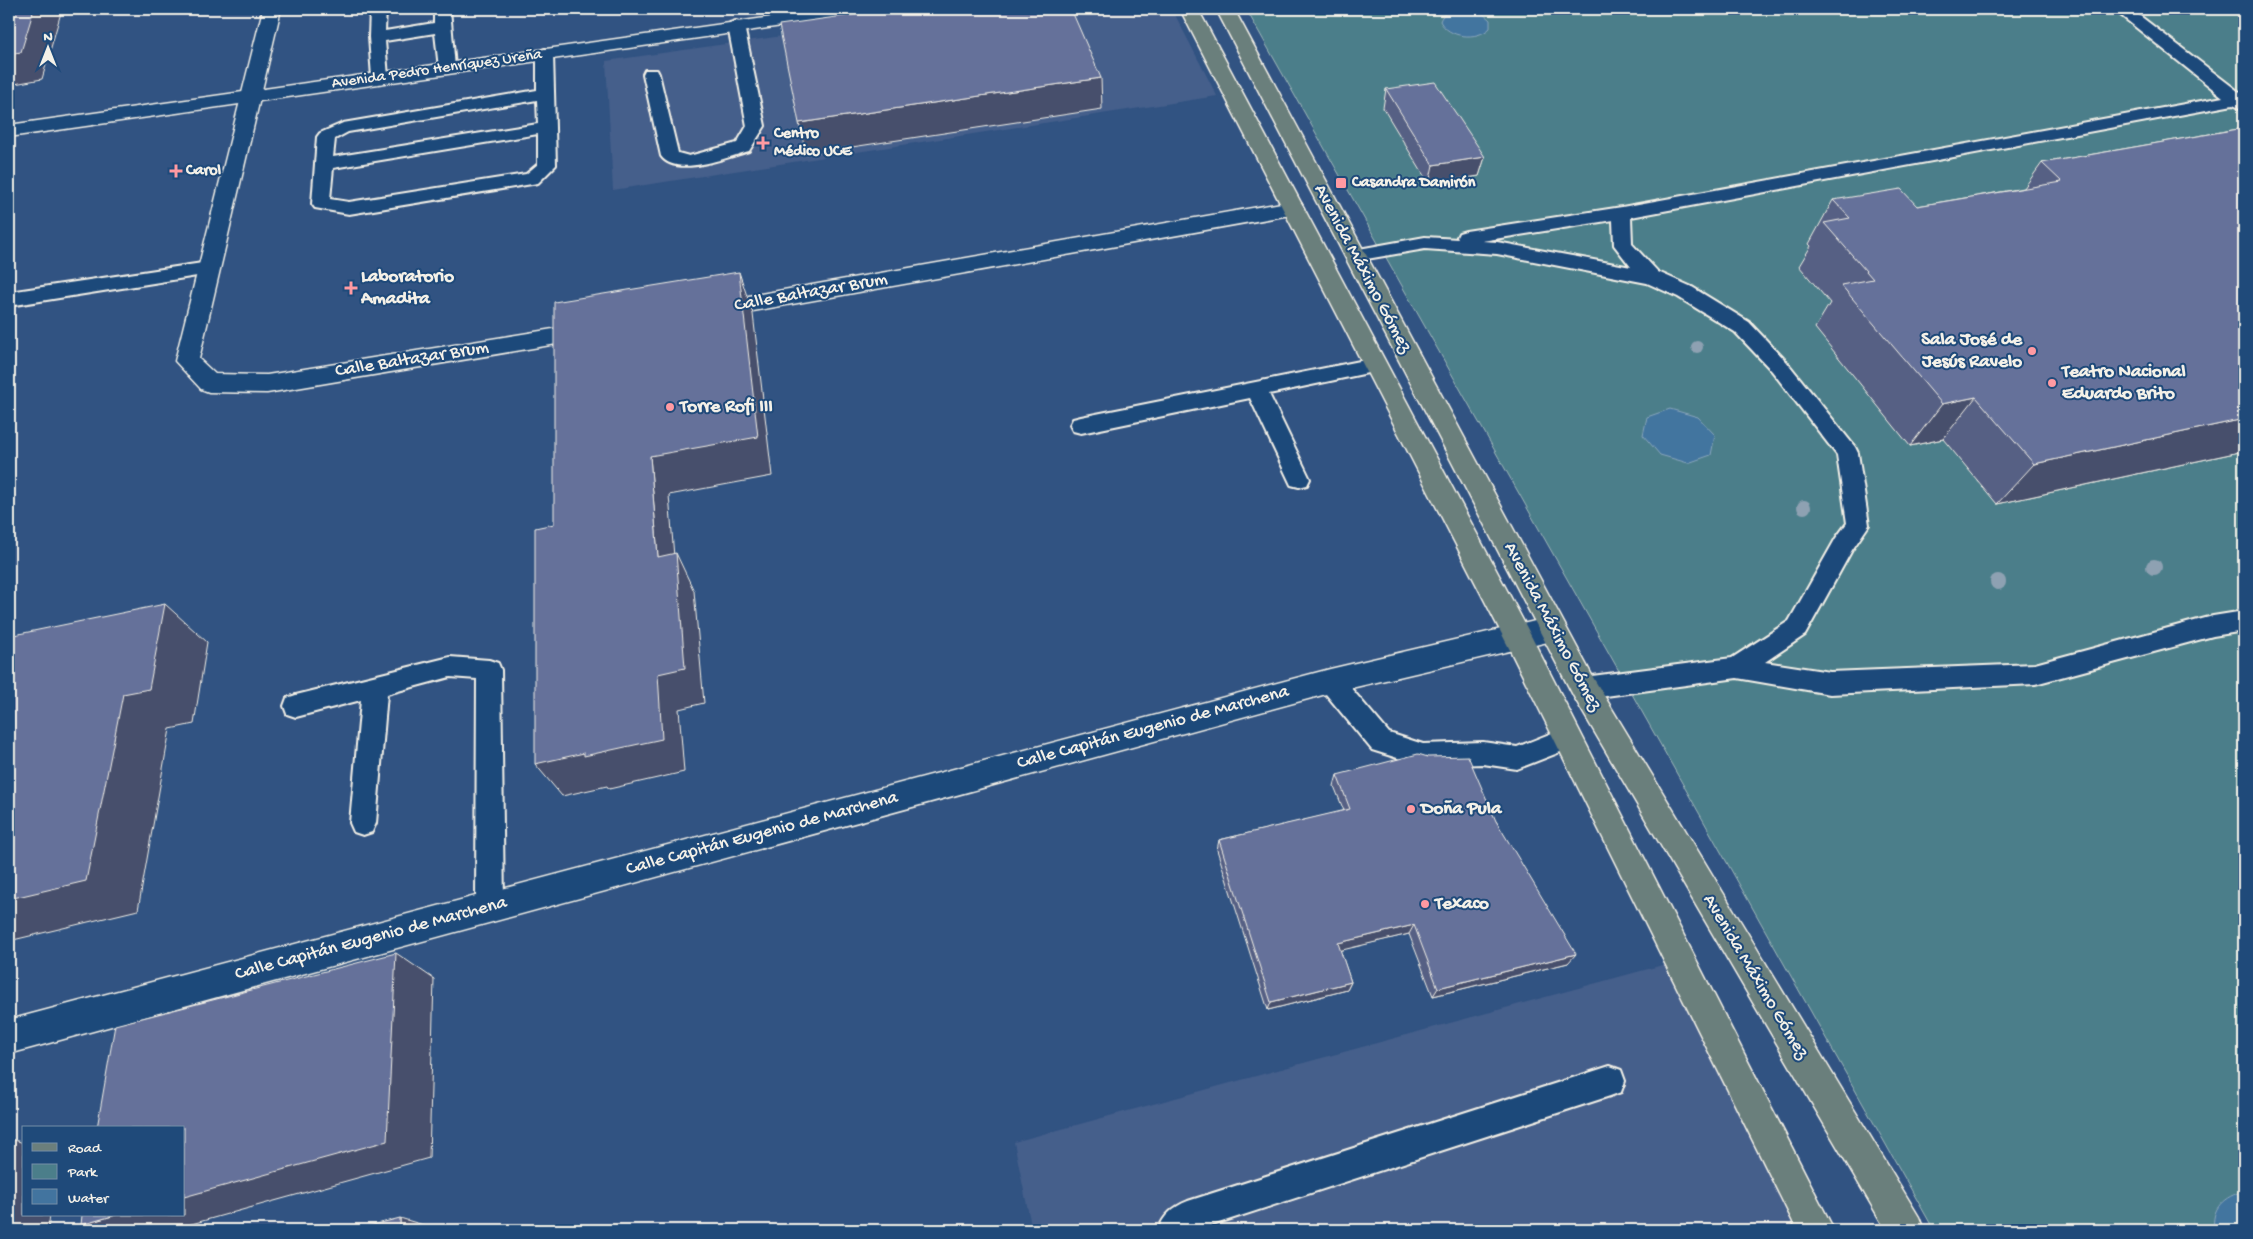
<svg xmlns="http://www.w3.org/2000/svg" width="2253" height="1239" viewBox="0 0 2253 1239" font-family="'Gochi Hand',sans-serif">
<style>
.built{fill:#455f8b}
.green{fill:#4b7e8a;stroke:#a0b8b9}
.water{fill:#42749f;stroke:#89a6bc}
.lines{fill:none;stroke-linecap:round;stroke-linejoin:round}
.service-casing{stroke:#f4f1e8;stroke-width:4}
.minor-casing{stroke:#f4f1e8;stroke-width:3}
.secondary-casing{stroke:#f4f1e8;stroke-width:3}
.primary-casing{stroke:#f4f1e8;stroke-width:3}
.service{fill:#1f4a7a;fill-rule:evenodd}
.minor{fill:#1f4a7a;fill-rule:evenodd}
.secondary{fill:#1f4a7a;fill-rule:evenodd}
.primary{fill:#6b7f7c;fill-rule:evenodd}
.tree{fill:#8ea1b2}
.wall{fill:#576184;stroke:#f4f1e8}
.shaded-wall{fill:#474f6c;stroke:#f4f1e8}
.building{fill:#65719a;stroke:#f4f1e8}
.poi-dot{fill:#ff9aa2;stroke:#1f4a7a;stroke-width:2}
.labels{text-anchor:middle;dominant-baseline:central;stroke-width:4;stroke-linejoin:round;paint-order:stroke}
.far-street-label{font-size:16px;fill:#f4f1e8;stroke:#1f4a7a}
.far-poi-label{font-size:16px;font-weight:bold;fill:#f4f1e8;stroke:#1f4a7a;text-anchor:start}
.street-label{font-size:19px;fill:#f4f1e8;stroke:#1f4a7a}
.poi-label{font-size:19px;font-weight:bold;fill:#f4f1e8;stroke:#1f4a7a;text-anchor:start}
</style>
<rect width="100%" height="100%" fill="#315382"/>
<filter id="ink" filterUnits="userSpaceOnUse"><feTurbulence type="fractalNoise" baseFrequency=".02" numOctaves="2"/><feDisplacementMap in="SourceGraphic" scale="10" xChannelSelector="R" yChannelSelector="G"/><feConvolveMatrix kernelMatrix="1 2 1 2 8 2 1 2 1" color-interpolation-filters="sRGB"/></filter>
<g filter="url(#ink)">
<path class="built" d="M 973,9 L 1172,9 L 1217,96 L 613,190 L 606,61 Z
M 1670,963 L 1803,1230 L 1032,1230 L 1014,1142 Z"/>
<path class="green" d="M 1246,9 L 2244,9 L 2244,1230 L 1934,1230 Z"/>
<path class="water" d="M 1457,9 L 1481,12 L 1490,20 L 1490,28 C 1477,41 1448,38 1440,21 C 1443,13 1449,10 1457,9 Z
M 1670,409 L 1698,417 L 1715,435 L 1711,455 L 1688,463 L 1660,455 L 1643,435 L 1647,417 Z
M 2244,1191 L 2244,1230 L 2214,1230 C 2211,1207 2224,1197 2244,1191 Z"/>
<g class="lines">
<defs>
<path id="service" d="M 370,9 L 386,9 L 385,31 L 434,23 L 434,9 L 450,9 L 455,68 L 453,72 L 441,72 L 439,68 L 435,33 L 385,41 L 388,77 L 386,81 L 374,81 L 372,77 L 369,37 Z
M 2113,9 L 2131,9 L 2243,95 L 2244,110 L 2233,105 L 1631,217 L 1632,244 L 1658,272 L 1692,287 L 1749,322 L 1786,361 L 1855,447 L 1858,453 L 1869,525 L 1852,550 L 1805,635 L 1765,662 L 1830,672 L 2035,664 L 2213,616 L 2244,611 L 2244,631 L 2213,636 L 2035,684 L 1830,694 L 1737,678 L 1584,699 L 1575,695 L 1572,688 L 1575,681 L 1584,677 L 1732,658 L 1789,621 L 1836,538 L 1847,523 L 1837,455 L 1772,371 L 1735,332 L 1678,297 L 1647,283 L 1497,254 L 1425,249 L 1355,261 L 1348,259 L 1345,255 L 1348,251 L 1425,237 L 1458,239 L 1457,237 L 1459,233 L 1466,231 L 1622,207 L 2223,97 ZM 1613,220 L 1614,245 L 1631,267 L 1497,242 L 1482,241 Z
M 736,21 L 742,23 L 744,26 L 765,126 L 749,151 C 728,157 676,178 661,156 L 643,74 L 645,70 L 657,70 L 659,74 L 678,153 L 689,156 L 737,143 L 747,126 L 728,26 L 730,23 Z
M 545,49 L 551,51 L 553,54 L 556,165 L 538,183 L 349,214 L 315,208 L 312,204 L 317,137 L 320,133 L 343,123 L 537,90 L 537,54 L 539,51 ZM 537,100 L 538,124 L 333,157 L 335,139 L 348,132 ZM 538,134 L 538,164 L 526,174 L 349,202 L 330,199 L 333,168 Z
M 209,262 L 216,263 L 219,268 L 216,273 L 9,306 L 9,292 Z
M 1375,358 L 1382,360 L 1385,365 L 1382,370 L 1269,394 L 1310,479 L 1307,485 L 1299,487 L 1291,485 L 1250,398 L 1081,433 L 1073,431 L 1070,425 L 1073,419 L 1081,417 Z
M 450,657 L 489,660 L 498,663 L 501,670 L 504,907 L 500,916 L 490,920 L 480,916 L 476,907 L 477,679 L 450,677 L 387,694 L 376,823 L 372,832 L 363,835 L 354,832 L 350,823 L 361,700 L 296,717 L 287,714 L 284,706 L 287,698 L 296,695 Z
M 1330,670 L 1339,674 L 1389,733 L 1423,744 L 1483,742 L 1517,747 L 1567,727 L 1576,730 L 1580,738 L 1576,746 L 1517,769 L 1483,764 L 1423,766 L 1372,750 L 1321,688 L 1318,681 L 1321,674 Z
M 1610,1066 L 1621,1070 L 1625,1081 L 1621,1092 L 1610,1096 L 1197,1230 L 1158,1230 C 1164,1215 1173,1207 1188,1201 Z"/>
<path id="minor" d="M 263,9 L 281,9 L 199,359 L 215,374 L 267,375 L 590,323 L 598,325 L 602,331 L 598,337 L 267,393 L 209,392 L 201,389 L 175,361 Z
M 1293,201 L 1301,203 L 1304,208 L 1301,213 L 714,318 L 706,316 L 703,310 L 706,304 L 714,302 Z
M 1552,617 L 1562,621 L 1566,629 L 1562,637 L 1552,641 L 1330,693 L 9,1054 L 9,1020 L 1330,669 Z"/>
<path id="secondary" d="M 828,9 L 874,9 L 871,13 L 865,14 L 9,137 L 9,125 Z"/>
<path id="primary" d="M 1180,9 L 1198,9 L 1527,628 L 1834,1230 L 1797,1230 L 1507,644 Z
M 1216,9 L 1234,9 L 1594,679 L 1919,1217 L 1924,1230 L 1886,1230 L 1574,697 Z"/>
</defs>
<use href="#service" class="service-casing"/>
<use href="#minor" class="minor-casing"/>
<use href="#secondary" class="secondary-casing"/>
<use href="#primary" class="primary-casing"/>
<use href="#service" class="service"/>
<use href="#minor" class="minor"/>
<use href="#secondary" class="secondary"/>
<use href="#primary" class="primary"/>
</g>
<g class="tree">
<circle cx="1697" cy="347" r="6"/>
<circle cx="1804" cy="507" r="7"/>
<circle cx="2154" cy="567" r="8"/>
<circle cx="1998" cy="582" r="8"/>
</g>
<path class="wall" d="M 1386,89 L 1485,157 L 1479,176 L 1429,184 L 1383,108 Z
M 2244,128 L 2244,451 L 1997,504 L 1943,439 L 1910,446 L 1815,328 L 1830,303 L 1799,266 L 1811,246 L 1809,244 L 1833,200 L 1917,206 L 2024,188 L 2042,163 Z
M 1337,775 L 1496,821 L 1568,963 L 1433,996 L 1409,934 L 1340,950 L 1351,982 L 1347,990 L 1268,1010 L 1217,850 L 1219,840 L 1344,811 L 1334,786 Z"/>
<path class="shaded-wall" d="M 34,9 L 62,9 L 42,79 L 9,85 L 9,54 Z
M 1101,78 L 1102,109 L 806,154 L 799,123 Z
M 1485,157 L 1479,176 L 1429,184 L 1433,165 Z
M 739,272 L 753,314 L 772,476 L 669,495 L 677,594 L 658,557 L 650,456 Z
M 1976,397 L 1943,439 L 1910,446 L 1942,404 Z
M 2244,419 L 2244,451 L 1997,504 L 2034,464 Z
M 676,553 L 694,591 L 704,703 L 679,709 L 684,772 L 609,789 L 607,786 L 562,796 L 535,764 L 658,674 Z
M 165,604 L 207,642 L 194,724 L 170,729 L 138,910 L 9,941 L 9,899 L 123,694 Z
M 1414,925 L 1409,934 L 1334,952 L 1338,943 Z
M 396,953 L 434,979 L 429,1158 L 170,1230 L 105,1230 L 81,1225 L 116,1215 L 184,1215 L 184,1197 Z
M 1576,954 L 1568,963 L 1433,996 L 1438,988 Z
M 1351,982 L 1347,990 L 1268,1010 L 1271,1002 Z
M 11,1139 L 24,1143 L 24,1215 L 50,1215 L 48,1230 L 9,1230 L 9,1150 Z
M 400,1218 L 440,1230 L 400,1230 Z"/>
<path class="building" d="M 9,9 L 34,9 L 21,52 L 9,54 Z
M 894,9 L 1071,9 L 1101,78 L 799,123 L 779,25 Z
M 1435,82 L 1485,157 L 1433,165 L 1386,89 Z
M 2244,128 L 2244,419 L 2034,464 L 1976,397 L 1942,404 L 1841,285 L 1873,279 L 1824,223 L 1850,218 L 1833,200 L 1901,189 L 1917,206 L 2062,182 L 2042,163 Z
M 739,272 L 758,437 L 650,456 L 658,557 L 676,553 L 685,668 L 658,674 L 662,739 L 584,756 L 584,753 L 535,764 L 535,528 L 554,524 L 554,302 Z
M 165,604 L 149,689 L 123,694 L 86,881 L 9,899 L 9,636 Z
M 1418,754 L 1428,757 L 1468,756 L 1496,821 L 1576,954 L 1438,988 L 1414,925 L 1338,943 L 1351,982 L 1271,1002 L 1219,840 L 1350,809 L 1337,775 Z
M 396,953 L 387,1141 L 184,1197 L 184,1128 L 97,1128 L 115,1025 Z
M 11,1139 L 9,1150 L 9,1140 Z
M 82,1215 L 116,1215 L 81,1225 Z
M 400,1218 L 400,1230 L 354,1230 Z"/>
</g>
<g class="poi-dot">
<path d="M760.5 135.5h5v5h5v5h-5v5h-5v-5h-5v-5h5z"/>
<path d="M173.5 163.5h5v5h5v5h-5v5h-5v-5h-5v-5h5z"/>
<rect x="1335" y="177" width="12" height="12" rx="2.5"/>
<path d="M348.5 280.5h5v5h5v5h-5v5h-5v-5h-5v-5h5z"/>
<circle cx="2032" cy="351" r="5"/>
<circle cx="2052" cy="383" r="5"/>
<circle cx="670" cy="407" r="5"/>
<circle cx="1411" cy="809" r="5"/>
<circle cx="1425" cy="904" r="5"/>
</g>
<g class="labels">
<g class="far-street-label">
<text transform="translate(437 70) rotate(-8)">Avenida Pedro Henríquez Ureña</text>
</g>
<g class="far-poi-label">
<text x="774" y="134">Centro<tspan x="774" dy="18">Médico UCE</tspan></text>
<text x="186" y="171">Carol</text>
<text x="1352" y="183">Casandra Damirón</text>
</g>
<g class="street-label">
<text transform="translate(1362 269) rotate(62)">Avenida Máximo Gómez</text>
<text transform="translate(811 293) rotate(-10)">Calle Baltazar Brum</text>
<text transform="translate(412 360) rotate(-9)">Calle Baltazar Brum</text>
<text transform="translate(1552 627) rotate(62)">Avenida Máximo Gómez</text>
<text transform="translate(1153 728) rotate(-15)">Calle Capitán Eugenio de Marchena</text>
<text transform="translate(762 834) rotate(-15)">Calle Capitán Eugenio de Marchena</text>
<text transform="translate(371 939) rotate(-15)">Calle Capitán Eugenio de Marchena</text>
<text transform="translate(1755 977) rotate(59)">Avenida Máximo Gómez</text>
</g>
<g class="poi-label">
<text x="361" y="277">Laboratorio<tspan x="361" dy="22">Amadita</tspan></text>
<text x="2022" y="340" text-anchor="end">Sala José de<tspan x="2022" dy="22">Jesús Ravelo</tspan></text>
<text x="2062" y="372">Teatro Nacional<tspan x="2062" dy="22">Eduardo Brito</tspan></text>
<text x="680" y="407">Torre Rofi III</text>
<text x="1421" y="809">Doña Pula</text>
<text x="1435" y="904">Texaco</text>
</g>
</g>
<rect width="2253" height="1239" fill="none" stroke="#1f4a7a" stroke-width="30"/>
<rect x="15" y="15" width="2223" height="1209" fill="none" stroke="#f4f1e8" stroke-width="2" filter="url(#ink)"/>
<rect x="22" y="1126" width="162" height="90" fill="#1f4a7a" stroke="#748da6"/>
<rect x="32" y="1143" width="25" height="8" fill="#6b7f7c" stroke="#748da6"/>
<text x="68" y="1152" font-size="15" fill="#f4f1e8">Road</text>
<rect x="32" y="1164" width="25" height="15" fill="#4b7e8a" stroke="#748da6"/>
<text x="68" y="1176" font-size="15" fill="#f4f1e8">Park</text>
<rect x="32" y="1189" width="25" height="15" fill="#42749f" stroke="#748da6"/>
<text x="68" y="1202" font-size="15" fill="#f4f1e8">Water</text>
<g transform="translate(48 48)" stroke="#1f4a7a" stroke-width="4" paint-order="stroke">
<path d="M0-4L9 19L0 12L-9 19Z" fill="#f4f1e8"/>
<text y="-8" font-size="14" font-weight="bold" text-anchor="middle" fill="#f4f1e8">N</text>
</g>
</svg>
